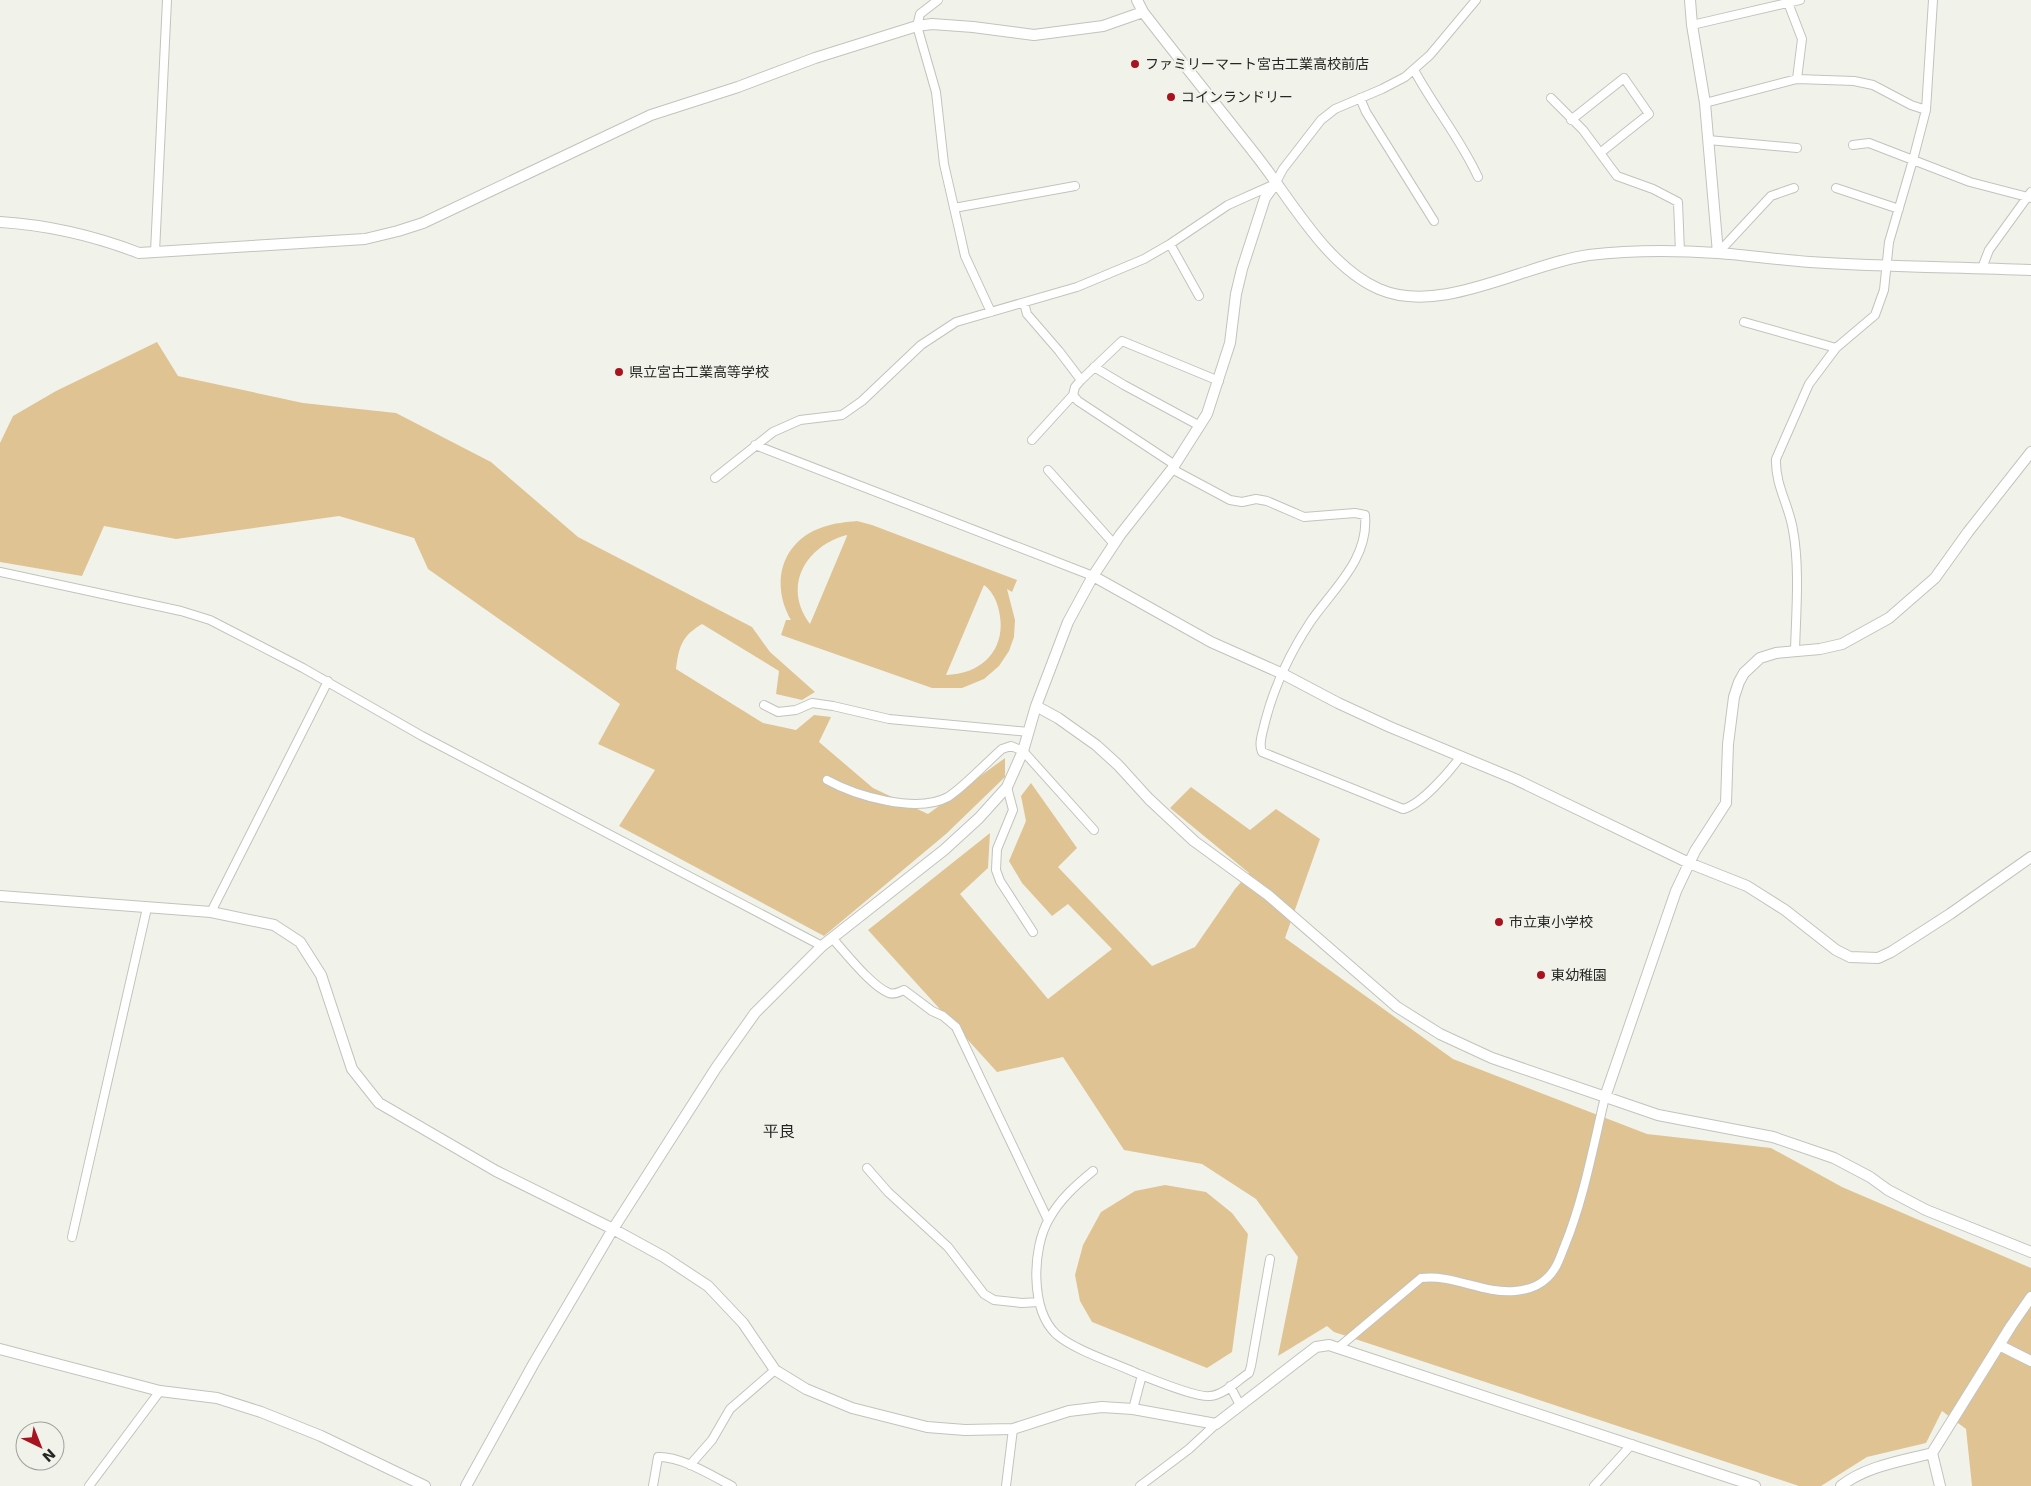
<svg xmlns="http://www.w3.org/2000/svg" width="2031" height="1486" viewBox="0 0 2031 1486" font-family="'DejaVu Sans','Noto Sans JP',sans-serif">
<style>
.green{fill:#e0c393;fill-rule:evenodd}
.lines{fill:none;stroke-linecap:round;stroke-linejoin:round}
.minor-casing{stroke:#c2c3bc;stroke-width:10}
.tertiary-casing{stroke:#c2c3bc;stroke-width:12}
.minor{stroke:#fff;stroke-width:8}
.tertiary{stroke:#fff;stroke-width:10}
.poi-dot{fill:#a81320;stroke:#f1f3eb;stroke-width:2}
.labels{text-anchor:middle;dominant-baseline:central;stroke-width:5;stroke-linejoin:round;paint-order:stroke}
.poi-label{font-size:14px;fill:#262724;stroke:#f1f3eb;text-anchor:start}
.quarter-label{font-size:16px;fill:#262724;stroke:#f1f3eb}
</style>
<rect width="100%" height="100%" fill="#f1f3eb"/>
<path class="green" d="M 157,342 L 178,376 L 303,403 L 396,413 L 491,462 L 578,537 L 752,627 L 770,652 L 815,692 L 802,700 L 776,694 L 779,671 L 702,624 C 682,636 679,646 676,669 L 763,723 L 796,730 L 814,715 L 831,717 L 819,742 L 873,788 L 928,814 L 1005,758 L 1005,777 L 946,834 L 824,936 L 619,826 L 655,770 L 598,744 L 620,704 L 428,569 L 414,538 L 339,516 L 176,539 L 104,526 L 82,576 L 0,562 L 0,443 L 13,416 L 56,391 Z
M 857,521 L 872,525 L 1017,580 L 1012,592 L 1007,589 L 1015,620 L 1014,637 L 1009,651 L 999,666 L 984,679 L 962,688 L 932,688 L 781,635 L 786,620 L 791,620 C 770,584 781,541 823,527 C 835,523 846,522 857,521 ZM 847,535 L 847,536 L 810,624 C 782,587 805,546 847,535 ZM 984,585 C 991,590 996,599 998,607 C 1009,646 985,674 946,675 Z
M 1031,783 L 1077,848 L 1058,867 L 1152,966 L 1195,947 L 1235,889 L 1249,873 L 1170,808 L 1191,787 L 1250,830 L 1276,809 L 1320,839 L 1285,938 L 1453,1059 L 1647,1134 L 1771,1148 L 1842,1187 L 2031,1268 L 2031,1486 L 1972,1486 L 1966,1429 L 1942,1411 L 1926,1443 L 1867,1457 L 1821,1486 L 1799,1486 L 1334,1332 L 1327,1326 L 1278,1356 L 1298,1257 L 1256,1199 L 1202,1164 L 1124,1150 L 1063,1057 L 997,1072 L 868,930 L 990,833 L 988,868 L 960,894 L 1048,999 L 1112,949 L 1068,904 L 1052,916 L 1022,883 L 1009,861 L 1026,821 L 1021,796 Z
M 1165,1185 L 1206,1192 L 1232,1213 L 1248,1234 L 1232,1352 L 1207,1368 L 1092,1322 L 1080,1301 L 1075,1275 L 1083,1245 L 1101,1212 L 1135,1191 Z"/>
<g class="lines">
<defs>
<path id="minor" d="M 938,0 L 920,14 L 917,26 L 936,92 L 944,164 L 961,238 L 965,256 L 991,312
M 1787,0 L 1802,39 L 1797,79
M 1692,25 L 1800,0
M 1414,70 C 1434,107 1460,138 1478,177
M 1360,98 L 1366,112 L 1434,221
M 1551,98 L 1583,130 L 1617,176 L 1653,189 L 1678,202 L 1680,252
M 1705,103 L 1797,79 L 1854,81 L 1873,85 L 1911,105 L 1926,110
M 1571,120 L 1624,78 L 1649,114 L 1600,153
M 1708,140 L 1797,148
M 1853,145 L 1869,143 L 1913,160 L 1926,110 L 1933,0
M 1836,188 L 1899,209
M 954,208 L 1075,186
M 1170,244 L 1199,296
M 155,252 L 167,0
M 1718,253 L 1771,196 L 1794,188
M 1982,268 L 1989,250 L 2031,192
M 1024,303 L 1027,314 L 1059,351 L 1081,380
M 1744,322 L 1836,348
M 1094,367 L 1124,385 L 1200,426
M 1073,395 L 1078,401 L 1175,465
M 1032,440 L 1073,395 L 1075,387 L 1081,380 L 1122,341 L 1219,381
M 755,445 L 1093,576
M 1172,469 L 1230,500 L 1242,502 L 1256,499 L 1267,501 L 1304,517 L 1355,513 L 1365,515 C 1369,559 1334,588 1311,621 C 1291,651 1274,687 1265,722 C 1263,732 1258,743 1262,752 L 1403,809 C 1421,805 1450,771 1461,756
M 1048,470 L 1114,544
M 715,478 L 773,432 L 800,420 L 842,415 L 862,401 L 921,345 L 956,322 L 1077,287 L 1144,259 L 1170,244 L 1228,205 L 1275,184 L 1283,169 L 1321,120 L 1335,109 L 1382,89 L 1405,77 L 1430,55 L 1476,0
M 0,572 L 181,611 L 210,620 L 303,668 L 422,736 L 822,946
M 1795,651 C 1796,613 1800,568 1793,530 C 1789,505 1775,485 1776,459 L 1809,384 L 1836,348 L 1875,315 L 1884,290 L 1889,242 L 1913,160 L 1970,182 L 2031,198
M 764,705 L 778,712 L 796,710 L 812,703 L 833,706 L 889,719 L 1029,732
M 827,780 C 856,796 917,814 948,797 C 964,787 987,762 1002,749 L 1011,746 L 1023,751 L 1094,830
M 1007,787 L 1013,810 L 997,849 L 996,870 L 1000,881 L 1033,932
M 211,912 L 328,681
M 832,938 C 845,952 871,986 889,993 C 894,995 899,992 904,990 L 932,1011 L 943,1016 L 956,1027 L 1048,1220
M 867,1168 L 888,1192 L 948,1247 L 984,1294 L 994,1300 L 1022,1303 L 1039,1302
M 1093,1171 C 1076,1185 1060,1199 1049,1219 C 1032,1248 1030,1309 1056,1334 C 1074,1350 1112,1362 1134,1372 C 1149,1378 1196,1398 1210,1396 C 1224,1395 1238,1380 1249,1373 L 1251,1366 L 1270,1259
M 72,1237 L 147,908
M 1339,1347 L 1421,1278 C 1453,1274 1483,1294 1515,1291 C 1526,1290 1539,1286 1547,1278 C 1557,1269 1560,1257 1565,1245 C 1584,1198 1593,1147 1605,1097
M 1230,1386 L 1240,1405
M 1133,1409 L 1142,1375
M 690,1465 L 712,1440 L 730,1409 L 775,1370
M 89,1486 L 160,1391
M 653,1486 L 658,1457 C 681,1456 712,1476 732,1486
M 1006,1486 L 1013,1429
M 1140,1486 L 1189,1449 L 1216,1424
M 1594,1486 L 1632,1444"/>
<path id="tertiary" d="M 1137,0 L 1143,12 C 1180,60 1218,107 1255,154 C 1290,198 1326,266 1379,289 C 1441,316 1525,264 1589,255 C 1631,250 1675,250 1717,253 C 1748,255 1779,260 1810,262 C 1883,267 1957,267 2031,270
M 1690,0 L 1692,25 L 1705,103 L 1718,253
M 0,222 C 48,225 95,236 139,253 L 365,239 L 398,231 L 423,223 L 651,115 L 738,87 L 815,58 L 917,26 L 932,24 L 973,27 L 1034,35 L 1103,26 L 1143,12
M 1093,576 L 1211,642 L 1283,674 L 1338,703 L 1390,727 L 1515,779 L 1689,863 L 1747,886 L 1785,910 L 1836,950 L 1850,957 L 1878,958 L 1891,952 L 1950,914 L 2031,857
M 1036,706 L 1058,718 L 1096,745 L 1118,765 L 1149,799 L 1194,841 L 1268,895 L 1397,1007 L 1440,1034 L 1492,1058 L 1658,1115 L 1773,1137 L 1834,1158 L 1870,1177 L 1888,1190 L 1926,1210 L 2031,1252
M 0,896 L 211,912 L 274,925 L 300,942 L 321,975 L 352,1069 L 379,1103 L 496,1171 L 613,1229 L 664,1257 L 708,1286 L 743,1323 L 775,1370 L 806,1389 L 852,1408 L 927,1427 L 965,1430 L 1013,1429 L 1069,1411 L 1102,1407 L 1133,1409 L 1216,1424 L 1316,1347 L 1329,1345 L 1755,1486
M 1605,1097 L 1676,891 L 1695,851 L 1726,803 L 1728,744 L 1734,697 L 1739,682 L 1744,673 L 1760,658 L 1776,653 L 1820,649 L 1842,644 L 1889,618 L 1935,578 L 1968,532 L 2031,452
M 1999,1345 L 2031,1361
M 0,1349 L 160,1391 L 217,1398 L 261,1412 L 321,1436 L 425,1486
M 1932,1453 L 1940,1486
M 466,1486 L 534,1363 L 613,1229 L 716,1068 L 755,1013 L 822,946 L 944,850 L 979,818 L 1007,787 L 1023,751 L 1036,706 L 1068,622 L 1093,576 L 1120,535 L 1172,469 L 1207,414 L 1230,343 L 1236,294 L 1242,269 L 1265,198 L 1275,184
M 1841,1486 C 1866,1466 1902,1461 1932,1453 L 2011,1326 L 2031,1297"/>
</defs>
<use href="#minor" class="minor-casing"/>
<use href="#tertiary" class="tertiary-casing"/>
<use href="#minor" class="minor"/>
<use href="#tertiary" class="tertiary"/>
</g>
<g class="poi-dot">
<circle cx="1135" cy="64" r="5"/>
<circle cx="1171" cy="97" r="5"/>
<circle cx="619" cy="372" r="5"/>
<circle cx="1499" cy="922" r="5"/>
<circle cx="1541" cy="975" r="5"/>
</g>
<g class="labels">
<g class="poi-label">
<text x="1145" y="64">ファミリーマート宮古工業高校前店</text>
<text x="1181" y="97">コインランドリー</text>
<text x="629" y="372">県立宮古工業高等学校</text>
<text x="1509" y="922">市立東小学校</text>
<text x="1551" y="975">東幼稚園</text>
</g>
<g class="quarter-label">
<text x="779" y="1131">平良</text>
</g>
</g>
<g transform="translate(40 1446) rotate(137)"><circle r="24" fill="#f1f3eb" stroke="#a0a19b"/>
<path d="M0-4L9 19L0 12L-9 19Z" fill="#a81320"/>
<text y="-8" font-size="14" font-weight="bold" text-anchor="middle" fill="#262724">N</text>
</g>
</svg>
